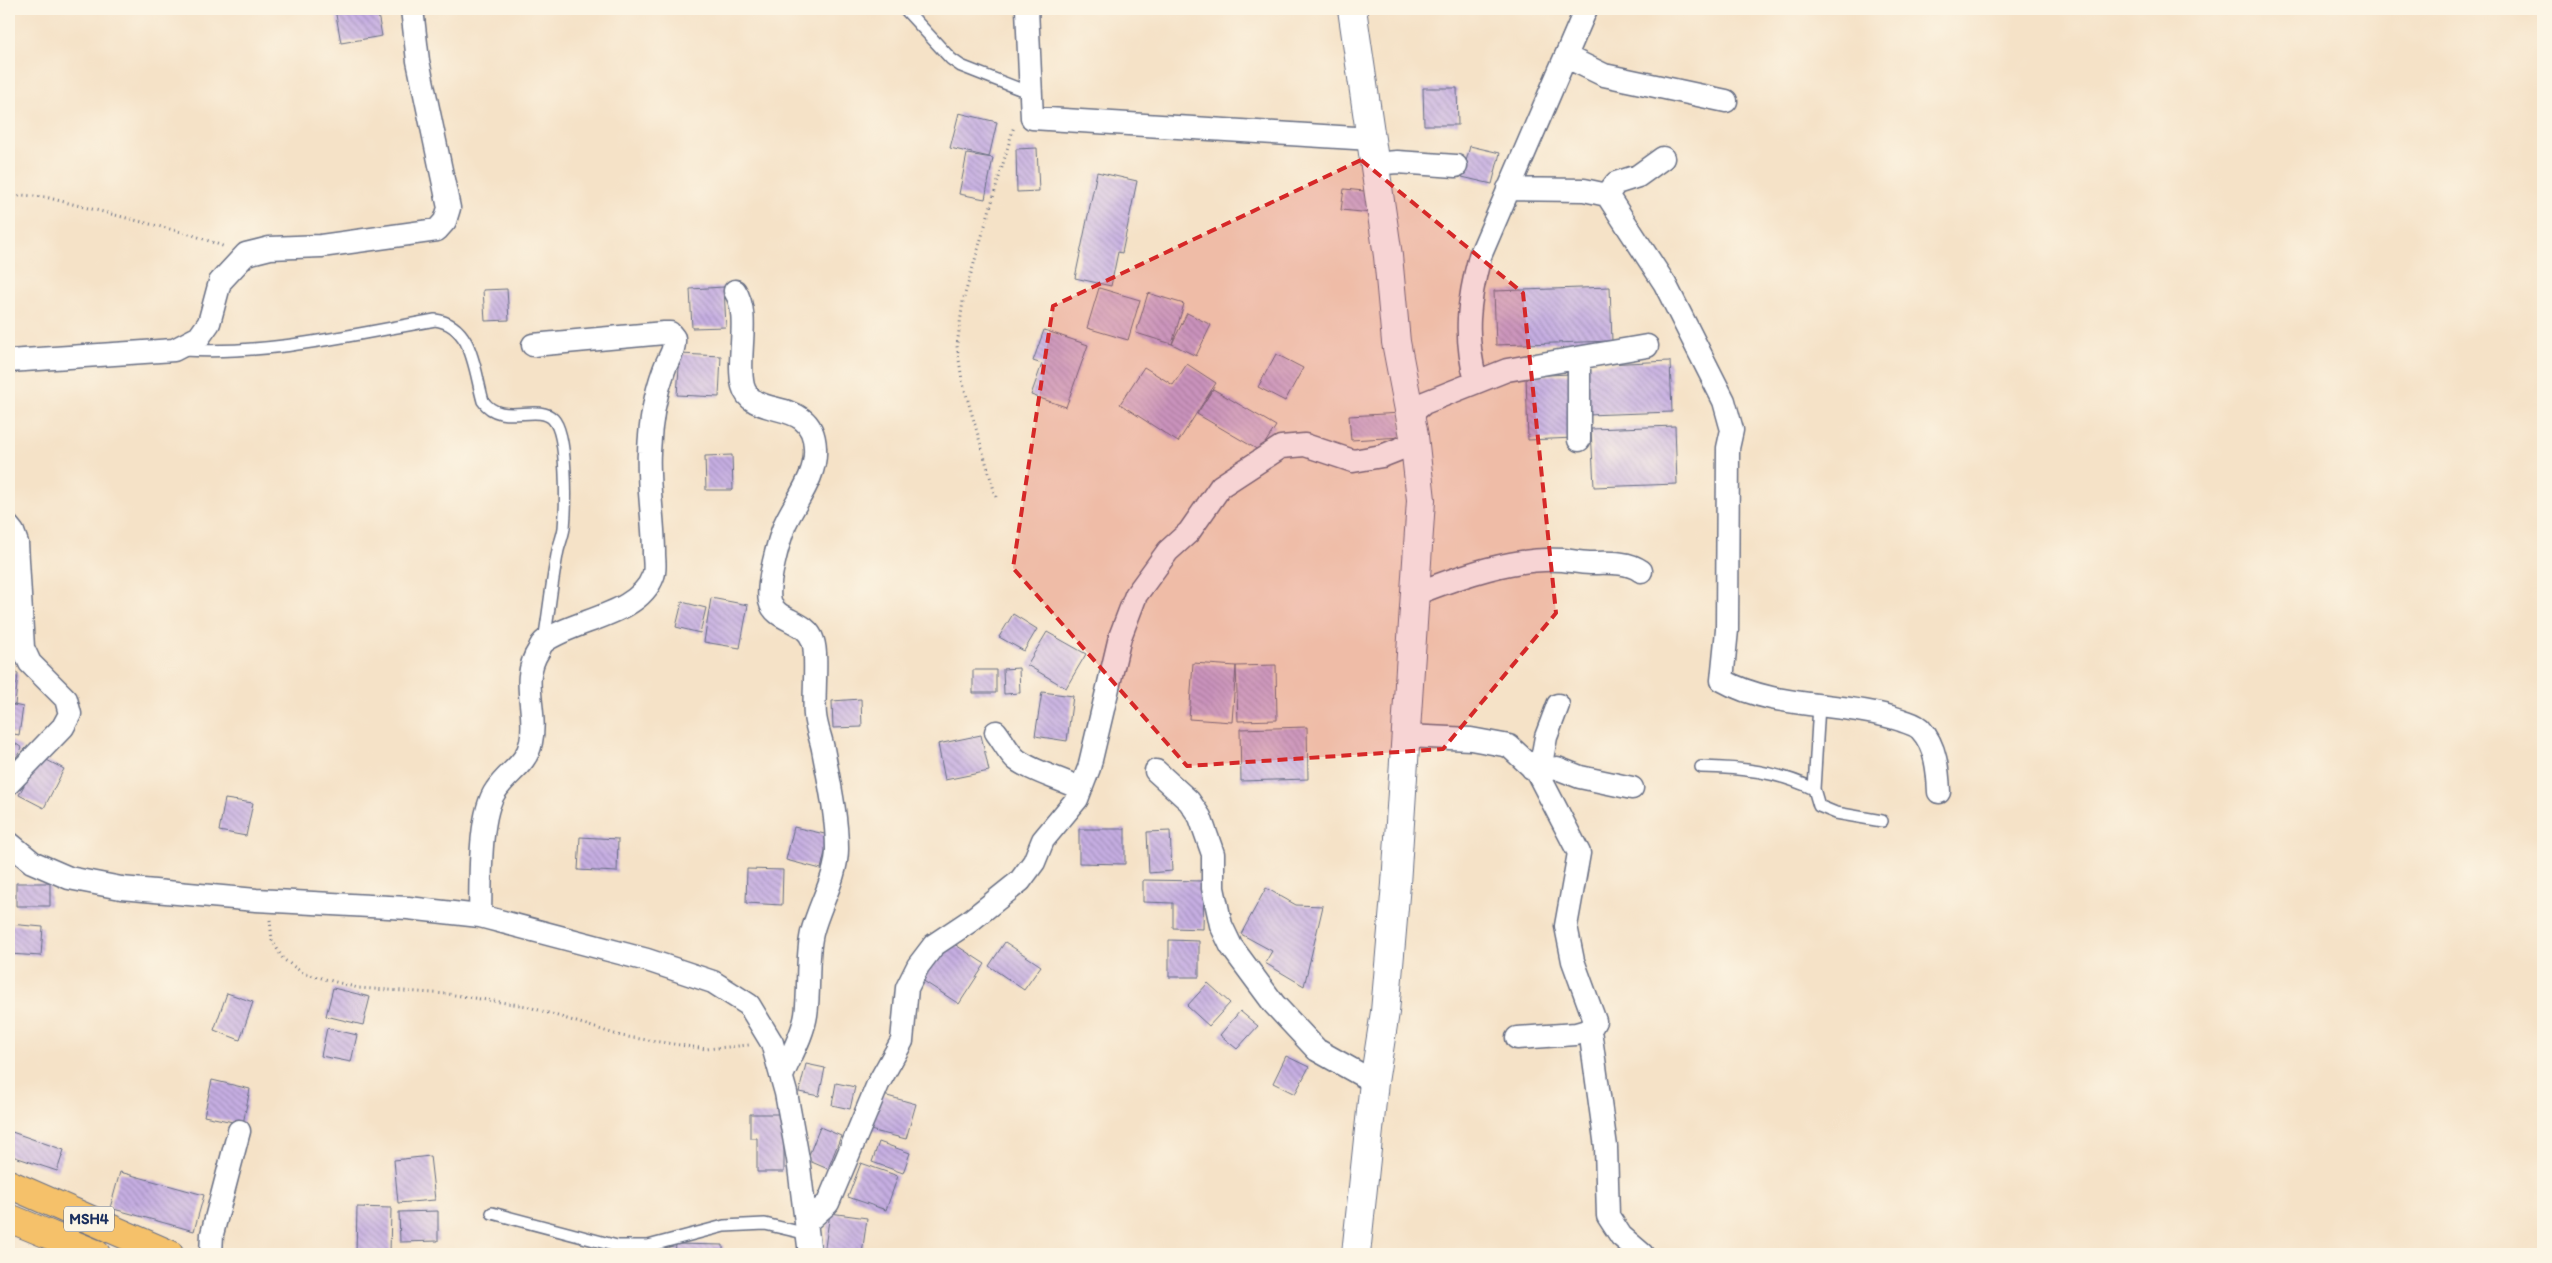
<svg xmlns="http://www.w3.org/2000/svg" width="2552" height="1263" viewBox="0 0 2552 1263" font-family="Itim,sans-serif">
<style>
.building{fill:url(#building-back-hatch)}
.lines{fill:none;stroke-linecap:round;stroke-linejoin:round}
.service-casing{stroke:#676e83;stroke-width:14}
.minor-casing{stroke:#676e83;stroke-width:25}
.tertiary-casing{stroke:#676e83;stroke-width:30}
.primary-casing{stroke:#676e83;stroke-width:30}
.path{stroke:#676e83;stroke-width:3;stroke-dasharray:1 4;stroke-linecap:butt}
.service{stroke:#fff;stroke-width:11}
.minor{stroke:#fff;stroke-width:22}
.tertiary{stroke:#fff;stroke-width:28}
.primary{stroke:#f5c16b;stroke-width:28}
.marked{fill:#d62828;fill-opacity:0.2;stroke:#d62828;stroke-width:4;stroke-dasharray:10 6;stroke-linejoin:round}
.labels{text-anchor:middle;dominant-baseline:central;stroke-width:4;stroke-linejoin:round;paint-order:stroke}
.shield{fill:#fcf5e5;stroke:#5e6a86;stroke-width:1}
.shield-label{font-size:15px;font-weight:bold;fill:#1b2f5e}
</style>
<defs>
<pattern id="building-back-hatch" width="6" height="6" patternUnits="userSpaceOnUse" patternTransform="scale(1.25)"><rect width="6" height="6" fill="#c6aee2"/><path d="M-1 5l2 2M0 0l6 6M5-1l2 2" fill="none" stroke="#a08eba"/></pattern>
</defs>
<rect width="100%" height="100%" fill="#fcf5e5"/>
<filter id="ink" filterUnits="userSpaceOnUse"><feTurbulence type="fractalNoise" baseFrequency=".02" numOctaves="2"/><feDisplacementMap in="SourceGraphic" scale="10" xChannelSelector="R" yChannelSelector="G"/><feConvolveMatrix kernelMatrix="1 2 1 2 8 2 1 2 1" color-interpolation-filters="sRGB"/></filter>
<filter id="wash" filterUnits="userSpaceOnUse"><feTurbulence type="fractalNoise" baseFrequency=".0096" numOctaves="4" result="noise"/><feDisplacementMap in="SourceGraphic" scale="20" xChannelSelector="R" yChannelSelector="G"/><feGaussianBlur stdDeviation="1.12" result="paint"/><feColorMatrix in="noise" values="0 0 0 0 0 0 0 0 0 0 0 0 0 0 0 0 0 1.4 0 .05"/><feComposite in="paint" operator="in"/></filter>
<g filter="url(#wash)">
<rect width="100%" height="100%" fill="#f5e2c7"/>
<g id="blocks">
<path class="building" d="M 335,9 L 377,9 L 382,36 L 341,43 Z
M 1423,88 L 1457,88 L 1458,125 L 1424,125 Z
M 959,113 L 997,122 L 989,157 L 950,148 Z
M 1470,146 L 1500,153 L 1492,184 L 1462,177 Z
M 1037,148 L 1039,191 L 1017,192 L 1016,149 Z
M 967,154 L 993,158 L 985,199 L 959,194 Z
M 1097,172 L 1137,181 L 1122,253 L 1118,252 L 1111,286 L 1075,278 Z
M 1344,189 L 1374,192 L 1372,213 L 1341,210 Z
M 724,287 L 726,327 L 692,328 L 690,289 Z
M 1610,287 L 1612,341 L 1496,345 L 1494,291 Z
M 1099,288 L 1140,300 L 1128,340 L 1087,328 Z
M 507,289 L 509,320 L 485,321 L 483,290 Z
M 1148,293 L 1184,304 L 1172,344 L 1187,313 L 1211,325 L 1196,356 L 1172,344 L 1136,333 Z
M 1044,330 L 1088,345 L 1066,407 L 1031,395 L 1042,364 L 1033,361 Z
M 680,354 L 721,356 L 719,397 L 677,395 Z
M 1276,354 L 1303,368 L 1285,401 L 1258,387 Z
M 1670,361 L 1672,412 L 1586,415 L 1584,365 Z
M 1187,364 L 1216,383 L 1178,442 L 1120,404 L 1144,367 L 1173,385 Z
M 1571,374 L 1574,438 L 1528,440 L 1526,376 Z
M 1213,389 L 1276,426 L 1260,451 L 1197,414 Z
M 1401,413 L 1402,437 L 1351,440 L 1349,416 Z
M 1675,426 L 1677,484 L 1594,487 L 1591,429 Z
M 732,455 L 733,490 L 706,490 L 705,456 Z
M 711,598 L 748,605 L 740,648 L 704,642 Z
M 682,602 L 706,608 L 700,633 L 676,627 Z
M 1013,614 L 1037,629 L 1024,651 L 999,637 Z
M 1047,632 L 1086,654 L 1066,688 L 1027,665 Z
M 1193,663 L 1236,666 L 1232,722 L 1189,719 Z
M 1276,665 L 1277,720 L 1238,721 L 1236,666 Z
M 1019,668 L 1020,693 L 1004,694 L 1003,669 Z
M 973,670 L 996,670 L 996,693 L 973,693 Z
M 9,672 L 18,673 L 15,705 L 9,704 Z
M 1042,692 L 1073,696 L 1067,741 L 1035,736 Z
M 861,699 L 862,727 L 833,728 L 832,701 Z
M 9,704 L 23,707 L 19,735 L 9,733 Z
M 1307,727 L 1308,779 L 1241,781 L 1240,729 Z
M 981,735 L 989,771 L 945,780 L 938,744 Z
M 9,739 L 22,748 L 9,769 Z
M 39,756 L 64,769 L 44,808 L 19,795 Z
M 225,799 L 253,803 L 246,836 L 219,831 Z
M 794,827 L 829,835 L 821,869 L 786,860 Z
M 1079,829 L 1125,829 L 1125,864 L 1079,863 Z
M 1170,831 L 1172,871 L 1149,873 L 1147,832 Z
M 580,837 L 618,839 L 617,872 L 578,870 Z
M 747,869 L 783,870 L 782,905 L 746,903 Z
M 1143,880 L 1204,881 L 1203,929 L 1173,928 L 1173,903 L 1143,902 Z
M 16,883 L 50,883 L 50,906 L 16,906 Z
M 1266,888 L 1296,905 L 1323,906 L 1304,986 L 1265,963 L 1272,951 L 1241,934 Z
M 9,924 L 43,927 L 41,956 L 9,954 Z
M 945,938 L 985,964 L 959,1004 L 919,978 Z
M 1169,940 L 1199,941 L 1199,977 L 1169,977 Z
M 1005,942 L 1041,966 L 1024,990 L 989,966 Z
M 1208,983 L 1230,1003 L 1209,1026 L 1187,1006 Z
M 333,988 L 370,997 L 363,1025 L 326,1016 Z
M 227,993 L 253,1002 L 240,1040 L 214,1030 Z
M 1240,1011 L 1258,1026 L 1237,1049 L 1220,1035 Z
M 327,1028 L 357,1035 L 351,1062 L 321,1056 Z
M 1286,1056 L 1309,1067 L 1295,1094 L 1273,1083 Z
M 806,1064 L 825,1068 L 819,1096 L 799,1092 Z
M 212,1080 L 250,1089 L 243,1124 L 204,1116 Z
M 836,1083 L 855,1087 L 850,1109 L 832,1105 Z
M 880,1094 L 916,1104 L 906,1139 L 870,1130 Z
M 750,1114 L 784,1114 L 784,1172 L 757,1172 L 757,1138 L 750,1138 Z
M 820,1127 L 841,1136 L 828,1169 L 807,1160 Z
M 12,1132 L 64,1150 L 57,1171 L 9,1155 L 9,1141 Z
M 879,1142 L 910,1153 L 903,1173 L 872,1162 Z
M 430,1156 L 435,1200 L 398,1203 L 394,1160 Z
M 861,1163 L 898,1176 L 886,1210 L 848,1197 Z
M 120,1172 L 204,1195 L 194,1231 L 110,1208 Z
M 357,1207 L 391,1208 L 390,1254 L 356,1254 Z
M 438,1211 L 438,1241 L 400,1242 L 399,1212 Z
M 830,1213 L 867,1218 L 862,1254 L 824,1254 Z
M 676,1244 L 723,1245 L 723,1254 L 675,1254 Z"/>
</g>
</g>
<g filter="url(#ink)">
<use href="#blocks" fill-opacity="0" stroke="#676e83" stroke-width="1"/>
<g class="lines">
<defs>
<path id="service" d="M 905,9 L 951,59 L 961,66 L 1030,93
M 183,350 C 268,355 351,335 435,320 C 473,325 474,370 483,401 C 500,427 538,403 553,419 C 568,434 566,506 564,528 C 563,535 560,543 558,550 C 552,580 549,611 544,641
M 1819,705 L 1814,789 L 1819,806 L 1836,813 L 1882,821
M 1701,767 C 1741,768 1777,771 1814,789
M 492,1213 L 617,1246 L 648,1246 L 724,1226 L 765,1224 L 808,1234"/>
<path id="minor" d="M 1027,9 L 1032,118 L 1371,139
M 1567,57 L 1604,75 L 1726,101
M 1374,164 L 1397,162 L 1456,166
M 1508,189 L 1584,190 L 1607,195 L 1665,284 L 1724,401 L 1732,430 L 1728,448 L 1727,630 L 1722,680 C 1775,710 1844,701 1901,720 C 1908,723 1916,724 1921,730 C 1936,746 1938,771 1939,792
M 1607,195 L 1616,183 L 1638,176 L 1663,158
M 735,291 C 751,315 736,358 743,386 C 752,421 813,395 815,448 C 817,476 796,500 785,524 C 779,540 766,585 770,601 C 775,622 806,619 813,641 C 818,656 813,696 815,715 C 816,727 821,738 823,749 C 829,781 837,816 837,849 C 837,877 819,905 812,933 C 806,959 810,988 806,1015 C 803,1035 790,1057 782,1076
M 1579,358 L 1579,440
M 9,361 L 174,350 L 199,337 L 209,323 L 220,282 L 246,254 L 270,248 L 321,246 L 437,230 L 445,221 L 449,208 L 418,61 L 412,9
M 1476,381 C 1464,336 1468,301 1480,256 L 1586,9
M 1410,415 L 1424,403 L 1507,370 L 1647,346
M 9,527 L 13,532 L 17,543 L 23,648 L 30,663 L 66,699 L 70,714 L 63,727 L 9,783
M 1415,594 C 1461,576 1513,557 1563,560 C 1572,561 1581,563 1590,563 C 1607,563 1627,561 1641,571
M 996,732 C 1003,741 1009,754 1017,760 C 1033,772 1062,779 1081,789
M 1406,736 L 1471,739 L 1509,746 L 1537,772 L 1579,853 L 1566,926 L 1573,961 L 1595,1021 L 1590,1030 L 1576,1034 L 1517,1038
M 1532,768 L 1541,764 L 1546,737 L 1558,705
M 1156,771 L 1189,801 L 1200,817 L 1213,854 L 1213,888 L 1221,925 L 1231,946 L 1274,1004 L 1317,1050 L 1374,1082
M 1537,772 L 1557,768 L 1580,777 L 1632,788
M 9,843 L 32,862 L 69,878 L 121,888 L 256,900 L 408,908 L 480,916 L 647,960 L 713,982 L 749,1005 L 772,1043 L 786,1093 L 798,1159 L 810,1254
M 480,916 C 481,884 478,815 496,790 C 508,772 527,764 531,742 C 538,710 519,680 539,650 C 540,647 542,643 545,641 C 576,619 639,615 653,576 C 656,570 654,560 654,554 C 654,521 647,483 649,452 C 650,425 655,395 664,370 C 668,358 675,352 674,338 L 670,333 L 664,333 L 533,345
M 1590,1030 L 1606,1147 L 1608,1216 L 1621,1236 L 1642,1254
M 807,1222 L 828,1203 L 878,1084 L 902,1041 L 907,988 L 918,966 L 934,945 L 970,921 L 1020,881 L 1034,862 L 1043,840 L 1077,799 L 1089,768 L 1120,637 L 1136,595 L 1168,551 L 1189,532 L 1221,486 L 1281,447 L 1305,445 L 1353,461 L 1382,456 L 1415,443
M 211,1254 L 212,1234 L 239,1131"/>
<path id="tertiary" d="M 1352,9 L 1388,256 L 1396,342 L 1414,436 L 1421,500 L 1396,884 L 1385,1012 L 1374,1082 L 1356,1254"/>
<path id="primary" d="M 9,1184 L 169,1254
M 9,1218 L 96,1254"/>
</defs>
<use href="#service" class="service-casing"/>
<use href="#minor" class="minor-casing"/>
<use href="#tertiary" class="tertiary-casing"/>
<use href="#primary" class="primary-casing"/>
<path class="path" d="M 9,199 L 22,195 L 45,197 L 193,235 L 225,247
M 996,497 L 962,380 L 957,346 L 963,301 L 1014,126
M 270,920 L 272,940 L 283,959 L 303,973 L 358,988 L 448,994 L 526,1006 L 621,1036 L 706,1049 L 749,1045"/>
<use href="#service" class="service"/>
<use href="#minor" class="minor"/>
<use href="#tertiary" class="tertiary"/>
<use href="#primary" class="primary"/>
</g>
</g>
<path class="marked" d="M 1361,160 L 1523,293 L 1556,613 L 1443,749 L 1187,766 L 1013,568 L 1053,306 Z"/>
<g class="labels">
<rect class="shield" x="64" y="1206.5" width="50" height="25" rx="4"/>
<g class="shield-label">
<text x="89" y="1219">MSH4</text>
</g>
</g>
<rect width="2552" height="1263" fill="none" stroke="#fcf5e5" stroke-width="30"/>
</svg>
